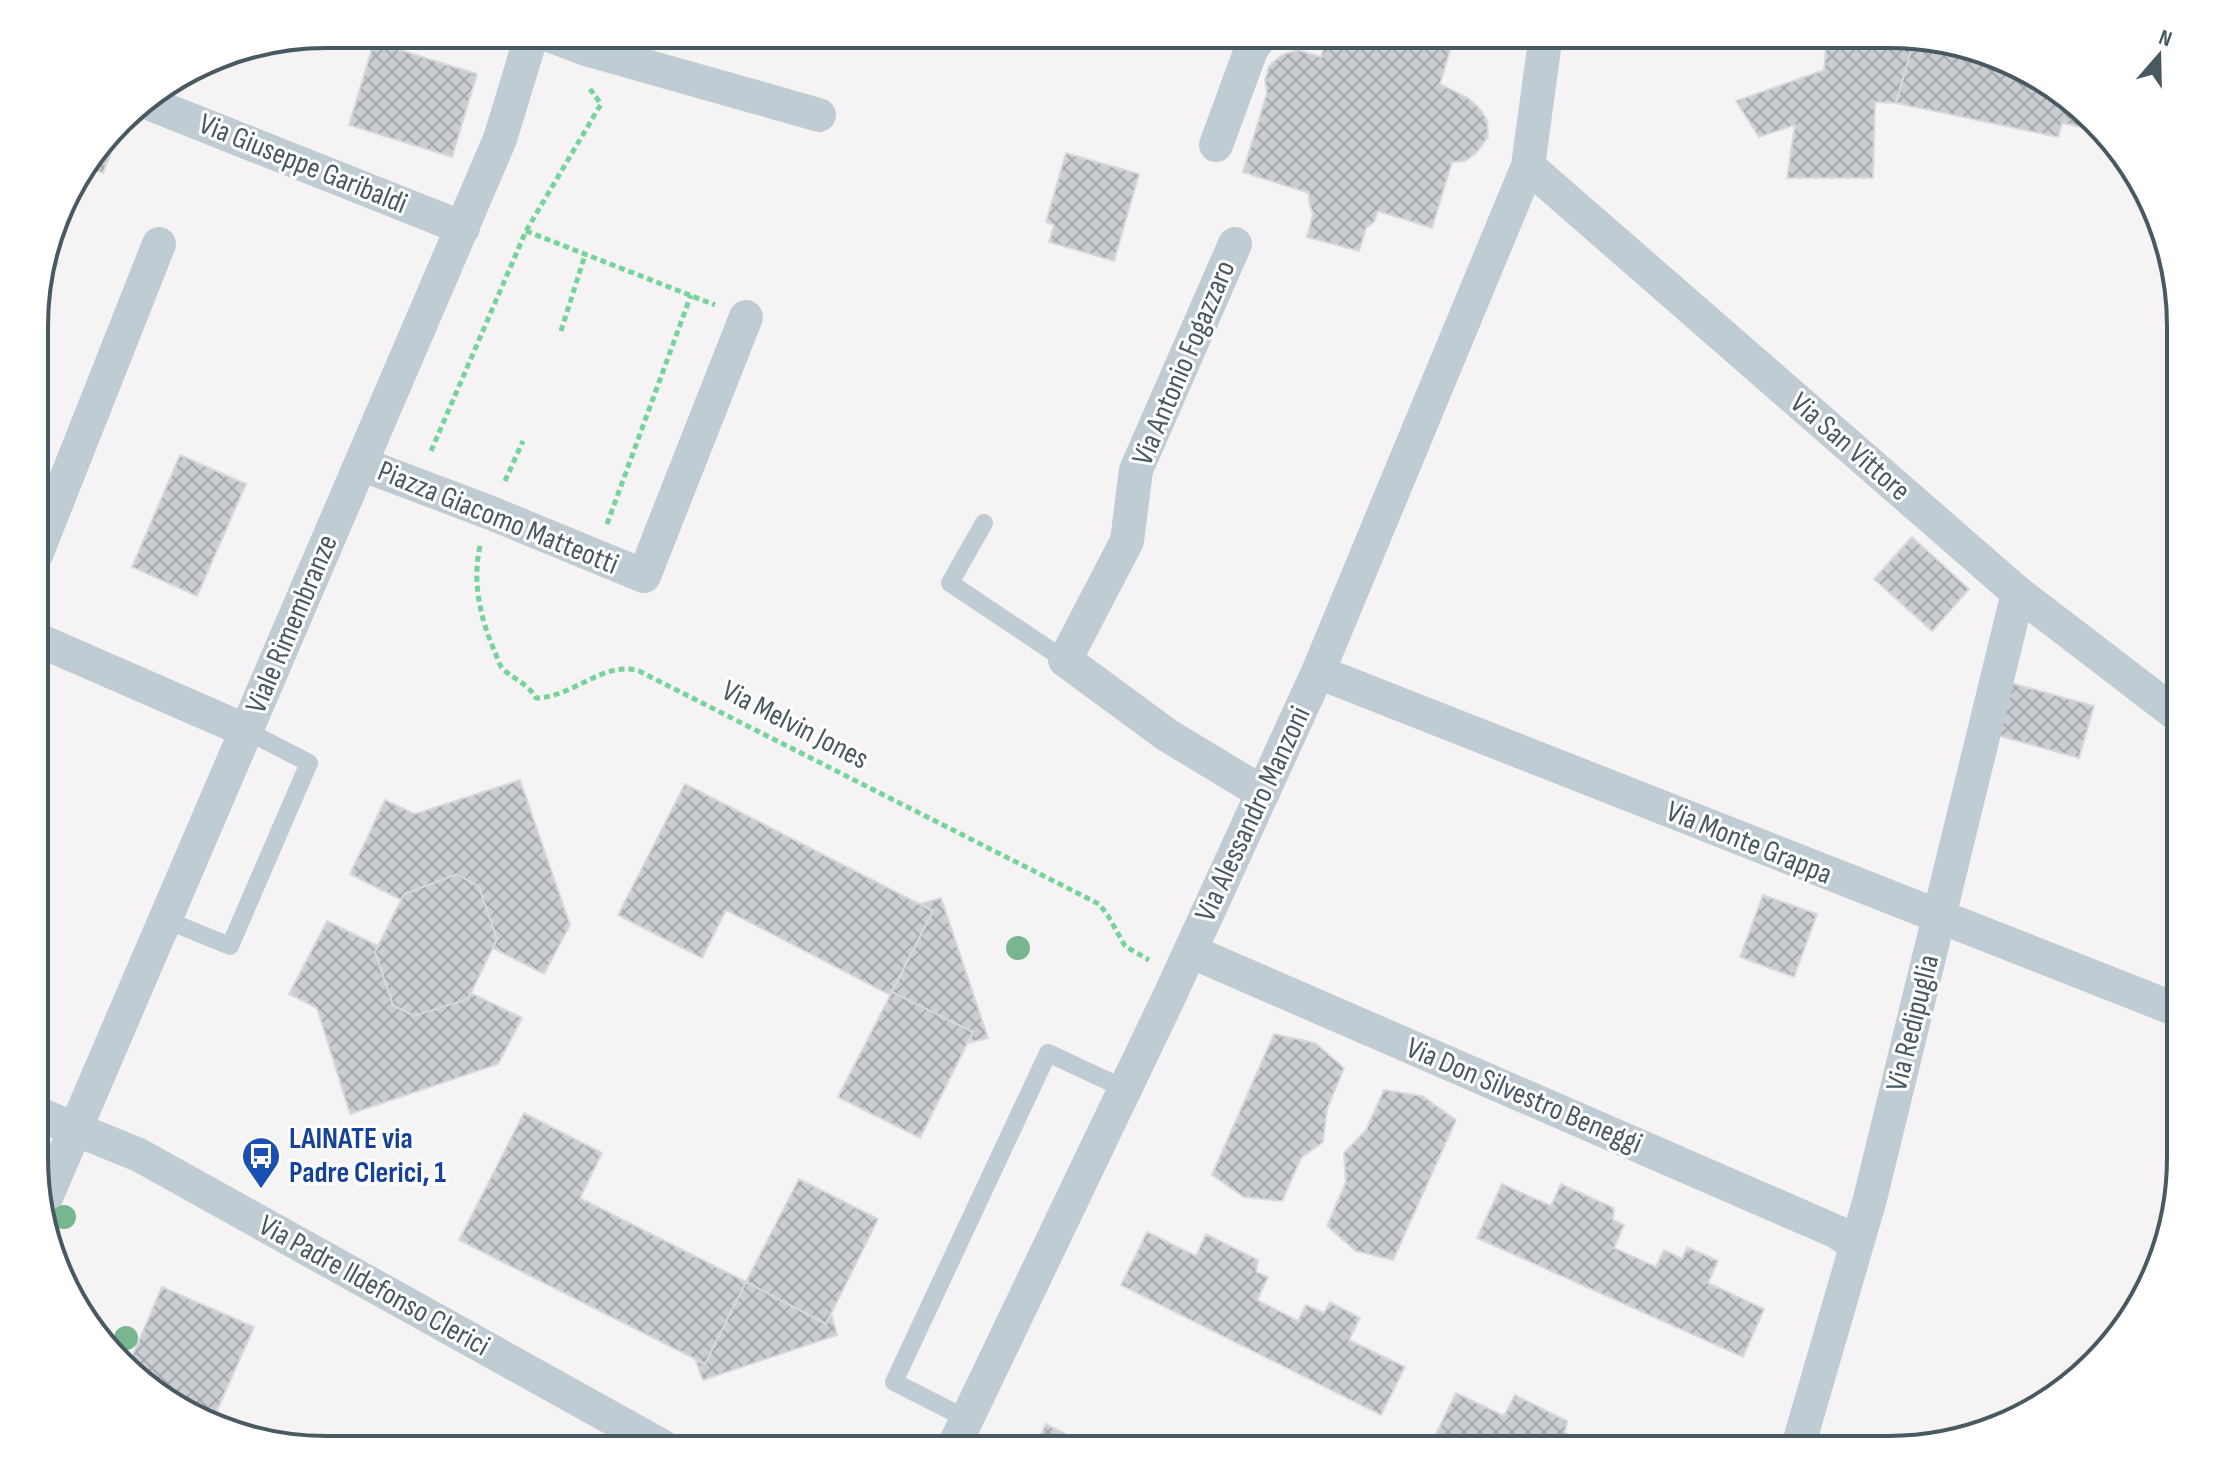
<svg xmlns="http://www.w3.org/2000/svg" width="2215" height="1484" viewBox="0 0 2215 1484" font-family="'Sofia Sans Condensed',sans-serif">
<style>
.building{fill:url(#building-cross-hatch);stroke:#d6dade;stroke-width:2}
.lines{fill:none;stroke-linecap:round;stroke-linejoin:round}
.path{stroke:#76d49a;stroke-width:5;stroke-dasharray:6 4;stroke-linecap:butt}
.lane{stroke:#c0ccd3;stroke-width:18}
.street{stroke:#c0ccd3;stroke-width:34}
.tree{fill:#78b68f}
.labels{text-anchor:middle;dominant-baseline:central;stroke-width:6;stroke-linejoin:round;paint-order:stroke}
.street-label{font-size:30px;fill:#495962;stroke:#fff}
.transit-label{font-size:30px;font-weight:bold;fill:#164399;stroke:#fff;text-anchor:start}
.rim{fill:none;stroke:#495962;stroke-width:4}
</style>
<defs>
<pattern id="building-cross-hatch" width="8" height="8" patternUnits="userSpaceOnUse" patternTransform="scale(2)"><rect width="8" height="8" fill="#caced2"/><path d="M0 0l8 8M0 8l8-8" fill="none" stroke="#a6aaae"/></pattern>
</defs>
<rect width="100%" height="100%" fill="#f5f3f3"/>
<path class="building" d="M 1328,34 L 1455,34 L 1440,84 L 1468,98 L 1480,109 L 1487,120 L 1488,137 L 1476,153 L 1465,161 L 1452,162 L 1432,228 L 1378,211 L 1374,222 L 1366,228 L 1359,251 L 1307,237 L 1313,214 L 1309,203 L 1309,193 L 1243,172 L 1267,93 L 1265,80 L 1269,66 L 1282,55 L 1298,50 L 1321,57 Z
M 1827,35 L 1915,36 L 1896,103 L 1875,102 L 1873,178 L 1787,178 L 1795,125 L 1759,137 L 1736,101 L 1824,70 Z
M 1915,36 L 1992,54 L 2067,94 L 2099,131 L 2062,123 L 2058,137 L 1896,103 Z
M 374,42 L 477,74 L 452,157 L 349,125 Z
M 125,117 L 103,173 L 87,167 Z
M 1066,153 L 1139,174 L 1114,261 L 1049,242 L 1054,225 L 1046,222 Z
M 180,455 L 246,484 L 197,596 L 132,567 Z
M 1912,537 L 1969,589 L 1932,631 L 1874,579 Z
M 2011,683 L 2094,706 L 2079,758 L 1996,735 Z
M 520,780 L 570,925 L 544,974 L 493,948 L 497,939 L 479,887 L 457,874 L 404,894 L 401,900 L 350,874 L 385,800 L 415,814 Z
M 685,784 L 933,911 L 890,995 L 726,910 L 702,958 L 618,915 Z
M 457,874 L 479,887 L 497,939 L 468,999 L 414,1016 L 393,1005 L 375,952 L 404,894 Z
M 1763,895 L 1817,914 L 1794,977 L 1740,957 Z
M 941,898 L 988,1038 L 968,1043 L 973,1032 L 892,992 L 933,911 L 920,904 Z
M 327,921 L 378,946 L 375,952 L 393,1005 L 414,1016 L 468,999 L 471,993 L 522,1018 L 498,1064 L 350,1114 L 317,1008 L 289,994 Z
M 892,992 L 973,1032 L 920,1138 L 838,1097 Z
M 1274,1034 L 1315,1043 L 1344,1068 L 1327,1109 L 1323,1142 L 1301,1158 L 1282,1201 L 1244,1197 L 1212,1175 Z
M 1384,1090 L 1422,1096 L 1456,1120 L 1393,1260 L 1356,1251 L 1327,1226 L 1346,1182 L 1344,1153 L 1366,1130 Z
M 524,1113 L 602,1153 L 580,1198 L 746,1282 L 705,1364 L 459,1240 Z
M 799,1179 L 878,1219 L 826,1324 L 746,1282 Z
M 1502,1184 L 1551,1206 L 1561,1184 L 1614,1208 L 1613,1220 L 1624,1225 L 1614,1248 L 1656,1267 L 1664,1250 L 1682,1259 L 1687,1247 L 1718,1261 L 1708,1283 L 1764,1309 L 1743,1357 L 1477,1238 Z
M 1147,1232 L 1196,1256 L 1206,1234 L 1258,1260 L 1256,1272 L 1268,1277 L 1257,1300 L 1298,1321 L 1306,1305 L 1324,1313 L 1330,1302 L 1360,1318 L 1349,1340 L 1405,1367 L 1381,1415 L 1121,1285 Z
M 746,1282 L 826,1324 L 831,1313 L 837,1335 L 703,1380 L 695,1359 L 705,1364 Z
M 162,1287 L 254,1327 L 211,1424 L 148,1390 L 128,1366 Z
M 1456,1393 L 1504,1416 L 1515,1395 L 1567,1421 L 1565,1433 L 1577,1438 L 1571,1450 L 1438,1450 L 1430,1446 Z
M 1046,1424 L 1096,1450 L 1033,1450 Z"/>
<g class="lines">
<path class="path" d="M 526,231 L 715,305
M 561,331 L 585,255
M 431,451 L 526,231 L 601,104 L 590,89
M 505,481 L 523,441
M 607,524 L 691,295
M 480,546 C 472,581 480,619 495,652 C 497,657 499,665 503,669 C 515,680 527,683 536,698 C 574,697 604,660 639,671 L 1099,904 L 1107,914 L 1125,946 L 1149,960"/>
<path class="lane" d="M 984,523 L 950,583 L 1065,660
M 166,920 L 230,946 L 309,763 L 247,731
M 967,1419 L 894,1382 L 1048,1053 L 1125,1089"/>
<path class="street" d="M 546,34 L 589,50 L 819,115
M 143,101 L 463,228
M 1216,145 L 1251,50 L 1262,34
M 1528,166 L 2018,593 L 2180,717
M 1235,244 L 1136,470 L 1127,541 L 1065,660 L 1167,735 L 1263,793
M 361,464 L 491,513 L 644,576 L 746,317
M 36,555 L 159,244
M 36,639 L 247,731
M 1318,672 L 2180,1011
M 1190,951 L 1837,1232 L 1855,1245
M 36,1113 L 139,1155 L 669,1450
M 41,1209 L 500,139 L 532,34
M 952,1450 L 1170,995 L 1318,672 L 1528,166 L 1546,34
M 1797,1450 L 1870,1199 L 2018,593"/>
</g>
<g class="tree">
<circle cx="1018" cy="948" r="12"/>
<circle cx="64" cy="1217" r="12"/>
<circle cx="126" cy="1338" r="12"/>
</g>
<defs>
<symbol id="bus-pin" viewBox="-11 -11 22 30"><path d="M0 17L-7.5 6A9.5 9.5 0 1 1 7.5 6Z" fill="#1a4fb4" stroke="#fff"/><path d="M-5-6H5V4H4V6H2V4H-2V6H-4V4H-5ZM-3.5-4V0h7V-4ZM-3.5 1.2v1.5H-2V1.2ZM2 1.2v1.5H3.5V1.2Z" fill="#fff"/></symbol>
</defs>
<g fill-rule="evenodd">
<use href="#bus-pin" x="239" y="1134" width="44" height="60"/>
</g>
<g class="labels">
<g class="street-label">
<text transform="translate(303 164) rotate(22)">Via Giuseppe Garibaldi</text>
<text transform="translate(1184 363) rotate(-67)">Via Antonio Fogazzaro</text>
<text transform="translate(1850 447) rotate(41)">Via San Vittore</text>
<text transform="translate(498 518) rotate(22)">Piazza Giacomo Matteotti</text>
<text transform="translate(292 624) rotate(-67)">Viale Rimembranze</text>
<text transform="translate(795 725) rotate(27)">Via Melvin Jones</text>
<text transform="translate(1253 814) rotate(-65)">Via Alessandro Manzoni</text>
<text transform="translate(1749 843) rotate(22)">Via Monte Grappa</text>
<text transform="translate(1913 1023) rotate(-76)">Via Redipuglia</text>
<text transform="translate(1524 1096) rotate(23)">Via Don Silvestro Beneggi</text>
<text transform="translate(374 1286) rotate(29)">Via Padre Ildefonso Clerici</text>
</g>
<g class="transit-label">
<text x="289" y="1139">LAINATE via<tspan x="289" dy="34">Padre Clerici, 1</tspan></text>
</g>
</g>
<path d="M0 0H2215V1484H0ZM326 48H1889A278 278 0 0 1 2167 326V1158A278 278 0 0 1 1889 1436H326A278 278 0 0 1 48 1158V326A278 278 0 0 1 326 48Z" fill="#fff" fill-rule="evenodd"/>
<path class="rim" d="M326 48H1889A278 278 0 0 1 2167 326V1158A278 278 0 0 1 1889 1436H326A278 278 0 0 1 48 1158V326A278 278 0 0 1 326 48Z"/>
<g transform="translate(2159 56) rotate(20)" stroke="#ffffff" stroke-width="6" paint-order="stroke">
<path d="M0-6L14 30L0 20L-14 30Z" fill="#495962"/>
<text y="-12" font-size="22" font-weight="bold" text-anchor="middle" fill="#495962">N</text>
</g>
</svg>
